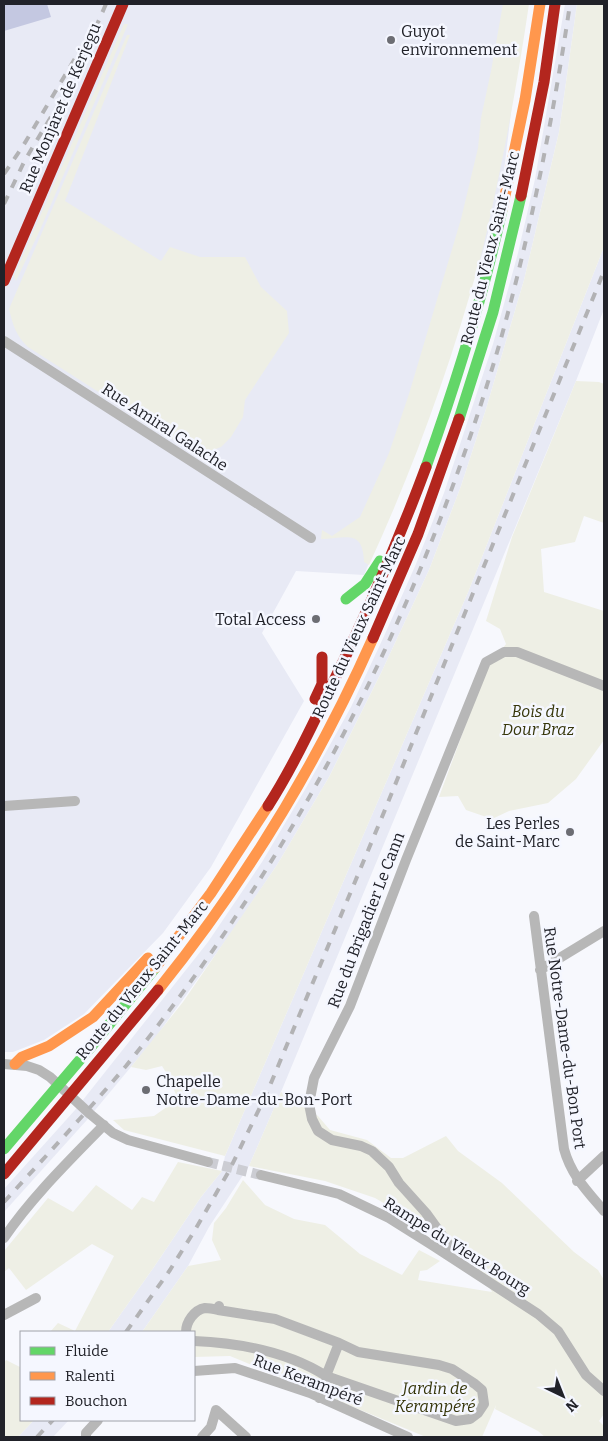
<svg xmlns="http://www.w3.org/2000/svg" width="608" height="1441" viewBox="0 0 608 1441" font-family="Bitter,serif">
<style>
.built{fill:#e8eaf5}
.green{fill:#eeefe5}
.water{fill:#c4c8e1}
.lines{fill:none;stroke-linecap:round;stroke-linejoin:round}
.street-tunnel{stroke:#cccdd3;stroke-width:10;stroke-dasharray:10 5;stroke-linecap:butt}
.street{stroke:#b7b7b7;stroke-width:10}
.fast{stroke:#63d668;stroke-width:11}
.slow{stroke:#ff974d;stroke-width:11}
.jam{stroke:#b3261e;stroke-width:11}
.rail{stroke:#b2b2b4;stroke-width:4;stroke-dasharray:9 9;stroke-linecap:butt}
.poi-dot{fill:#6c6d73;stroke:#f5f7ff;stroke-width:2}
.labels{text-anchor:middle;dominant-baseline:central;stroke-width:5;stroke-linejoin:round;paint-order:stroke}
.poi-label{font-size:16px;fill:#212229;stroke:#f5f7ff;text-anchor:start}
.street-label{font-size:16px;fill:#212229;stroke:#f5f7ff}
.park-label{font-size:16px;font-style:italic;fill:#36360a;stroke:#f5f7ff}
</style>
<rect width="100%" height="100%" fill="#f7f8fd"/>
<path class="built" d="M 4,4 L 524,4 L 503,179 L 482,255 L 407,474 L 364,575 L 296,571 L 262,633 L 304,701 L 211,867 L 163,933 L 84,1014 L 44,1040 L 13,1052 L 4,1052 Z
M 565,4 L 577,4 L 559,132 L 524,280 L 486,409 L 461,486 L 429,570 L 381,673 L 329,777 L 277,865 L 231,933 L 155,1038 L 86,1121 L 4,1212 L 4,1189 L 75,1110 L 208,942 L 262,862 L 306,788 L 351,707 L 385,634 L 416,564 L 444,493 L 493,344 L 518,253 L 535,179 Z
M 604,247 L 604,309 L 576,381 L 281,1092 L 249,1166 L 209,1227 L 188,1266 L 142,1332 L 108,1332 L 154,1267 L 201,1197 L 222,1171 L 225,1156 L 469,590 Z
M 34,1420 L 69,1420 L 53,1437 L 18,1437 Z"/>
<path class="green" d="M 503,4 L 529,4 C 519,72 507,140 492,208 C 488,226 484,245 479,263 C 450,367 414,467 369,565 L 364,562 C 363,528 345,539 321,539 L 322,530 L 332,536 L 360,517 L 389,453 L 409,394 L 461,219 L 478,148 L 481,118 L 491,71 Z
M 577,4 L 604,4 L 604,247 L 469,590 L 225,1156 L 124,1130 L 113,1120 L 154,1116 L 178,1099 L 167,1074 L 162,1066 L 146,1070 L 131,1067 L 183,1002 L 277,865 L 329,777 L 381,673 L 429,570 L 461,486 L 486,409 L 524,280 L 559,132 Z
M 124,24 L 128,24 L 40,230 L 16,281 L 14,276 Z
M 127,35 L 130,35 L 65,201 L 161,261 L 170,247 L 200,257 L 245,257 L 261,287 L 287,311 L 289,333 L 245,400 L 243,417 L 231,437 L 221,447 L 210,451 L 201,452 L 188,449 L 28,347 C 16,336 13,325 9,309 Z
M 576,381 L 599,382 L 604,384 L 604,523 L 584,516 L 575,542 L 541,549 L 544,592 L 604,611 L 604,740 L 576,779 L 548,803 L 509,811 L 492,819 L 466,810 L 458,796 L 439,797 L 486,670 L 506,644 L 500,629 L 486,621 L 512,537 Z
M 281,1092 L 318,1116 L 330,1130 L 367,1140 L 391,1158 L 403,1158 L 446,1136 L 458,1151 L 502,1183 L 574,1252 L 598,1270 L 604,1280 L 604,1414 L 599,1421 L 604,1426 L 604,1437 L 545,1437 L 538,1431 L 495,1409 L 496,1405 L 482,1437 L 426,1437 L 230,1356 L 194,1357 L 194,1332 L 142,1332 L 188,1266 L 221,1260 L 212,1240 L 214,1223 L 226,1208 L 243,1180 L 265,1205 L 294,1219 L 325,1225 L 360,1254 L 402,1275 L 419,1250 L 440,1261 L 427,1270 L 420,1271 L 418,1280 L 492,1292 L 467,1251 L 449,1249 L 430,1230 L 375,1198 L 325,1181 L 249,1166 Z
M 178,1162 L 222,1171 L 201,1197 L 154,1267 L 108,1332 L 50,1332 L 58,1323 L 75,1331 L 114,1256 L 92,1244 L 26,1290 L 9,1268 L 4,1272 L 4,1251 L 48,1198 L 73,1212 L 96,1185 L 132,1210 L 142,1197 L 154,1202 Z
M 6,1360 L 20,1367 L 21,1366 L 21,1420 L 34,1420 L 18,1437 L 4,1436 L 4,1363 Z"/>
<path class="water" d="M 4,4 L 47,4 L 51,17 L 4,31 Z"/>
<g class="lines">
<path class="street-tunnel" d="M 208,1162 L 261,1175"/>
<path class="street" d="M 4,341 L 311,538
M 4,806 L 75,801
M 534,916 L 564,1149 C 571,1175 587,1191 604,1211
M 540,970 L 604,931
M 4,1064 L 27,1066 L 39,1070 L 50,1077 L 90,1114 L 113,1133 L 128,1140 L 208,1162
M 261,1175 L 339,1194 L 389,1218 L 432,1245 L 538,1314 L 558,1331 L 586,1375 L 604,1391
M 577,1181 L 604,1156
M 4,1238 C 32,1197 69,1161 104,1125
M 446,1254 L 449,1245 L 426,1213 L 399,1183 L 389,1167 L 372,1151 L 361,1146 L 332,1140 L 318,1131 L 312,1119 L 309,1104 L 314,1078 L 350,1006 L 406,860 L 486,662 L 504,652 L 517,652 L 604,686
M 218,1310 L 275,1319 L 339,1343 L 326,1376 L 456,1421 L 470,1419 L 478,1413 L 484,1404 L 482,1390 L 475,1384 L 452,1369 L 439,1365 L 358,1352 L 339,1343
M 4,1315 L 36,1298
M 186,1332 C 186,1322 194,1310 205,1308 C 209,1308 214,1309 218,1310 L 219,1306
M 194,1341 C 240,1343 287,1351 326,1376 L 319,1398
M 194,1371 L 235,1368 L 310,1393 L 408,1437
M 86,1437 L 86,1433 L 98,1420
M 202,1437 L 211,1427 L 216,1410 L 246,1437"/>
<path class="fast" d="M 459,419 L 493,312 L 521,196
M 426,467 C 456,383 483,297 502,210
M 346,599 L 365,584 L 380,561
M 4,1149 L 90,1048 L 155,968"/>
<path class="slow" d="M 502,210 L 525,100 L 540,4
M 155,968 L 211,893 L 268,806
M 158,990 C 245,882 317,764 373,638
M 15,1064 L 22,1057 L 49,1046 L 93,1017 L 148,958"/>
<path class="jam" d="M 521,196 L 544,82 L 555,4
M 4,281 L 123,4
M 373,638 L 418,534 L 459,419
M 315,699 L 322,684 L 322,657
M 268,806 C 291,770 309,732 327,695 C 364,620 397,545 426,467
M 4,1174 L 158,990"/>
<path class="rail" d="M 4,174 L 23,146 L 77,55
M 4,204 L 25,160 L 72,82 L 106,4
M 4,1202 C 45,1157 87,1112 126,1066 C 164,1019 201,969 234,919 C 352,743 441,545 500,342 C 531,231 553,118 570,4
M 126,1332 L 170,1270 L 195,1230 L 229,1171 L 266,1095 L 382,817 L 604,271
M 37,1437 L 53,1420"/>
</g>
<g class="poi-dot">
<circle cx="391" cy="40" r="5"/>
<circle cx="316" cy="619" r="5"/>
<circle cx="570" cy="832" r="5"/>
<circle cx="146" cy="1090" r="5"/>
</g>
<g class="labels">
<g class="poi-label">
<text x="401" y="31">Guyot<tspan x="401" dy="18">environnement</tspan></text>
<text x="306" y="619" text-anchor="end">Total Access</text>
<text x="560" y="823" text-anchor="end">Les Perles<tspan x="560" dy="18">de Saint-Marc</tspan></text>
<text x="156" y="1081">Chapelle<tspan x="156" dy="18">Notre-Dame-du-Bon-Port</tspan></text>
</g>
<g class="street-label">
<text transform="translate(60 108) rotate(-67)">Rue Monjaret de Kerjegu</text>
<text transform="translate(490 248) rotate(-76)">Route du Vieux Saint-Marc</text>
<text transform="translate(165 427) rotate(33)">Rue Amiral Galache</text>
<text transform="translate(359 627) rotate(-65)">Route du Vieux Saint-Marc</text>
<text transform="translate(366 920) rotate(-69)">Rue du Brigadier Le Cann</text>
<text transform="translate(142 980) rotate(-51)">Route du Vieux Saint-Marc</text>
<text transform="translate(565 1038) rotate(82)">Rue Notre-Dame-du-Bon Port</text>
<text transform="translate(457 1246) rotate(32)">Rampe du Vieux Bourg</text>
<text transform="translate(308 1380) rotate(21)">Rue Kerampéré</text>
</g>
<g class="park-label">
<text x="538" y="711">Bois du<tspan x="538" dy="18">Dour Braz</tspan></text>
<text x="435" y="1388">Jardin de<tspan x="435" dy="18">Kerampéré</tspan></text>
</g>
</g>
<rect width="608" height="1441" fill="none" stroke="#212229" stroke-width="10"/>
<rect x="20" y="1331" width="175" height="90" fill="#f5f7ff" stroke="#a0a2a9"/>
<rect x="30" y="1347" width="25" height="8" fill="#63d668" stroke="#a0a2a9"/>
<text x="65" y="1356" font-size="15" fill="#212229">Fluide</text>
<rect x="30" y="1372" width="25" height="8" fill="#ff974d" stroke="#a0a2a9"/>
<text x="65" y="1381" font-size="15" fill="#212229">Ralenti</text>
<rect x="30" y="1397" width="25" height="8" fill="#b3261e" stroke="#a0a2a9"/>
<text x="65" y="1406" font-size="15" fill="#212229">Bouchon</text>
<g transform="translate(563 1396) rotate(137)" stroke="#f5f7ff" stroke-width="4" paint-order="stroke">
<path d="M0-4L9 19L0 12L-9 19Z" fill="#212229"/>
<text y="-8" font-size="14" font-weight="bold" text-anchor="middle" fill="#212229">N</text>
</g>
</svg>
